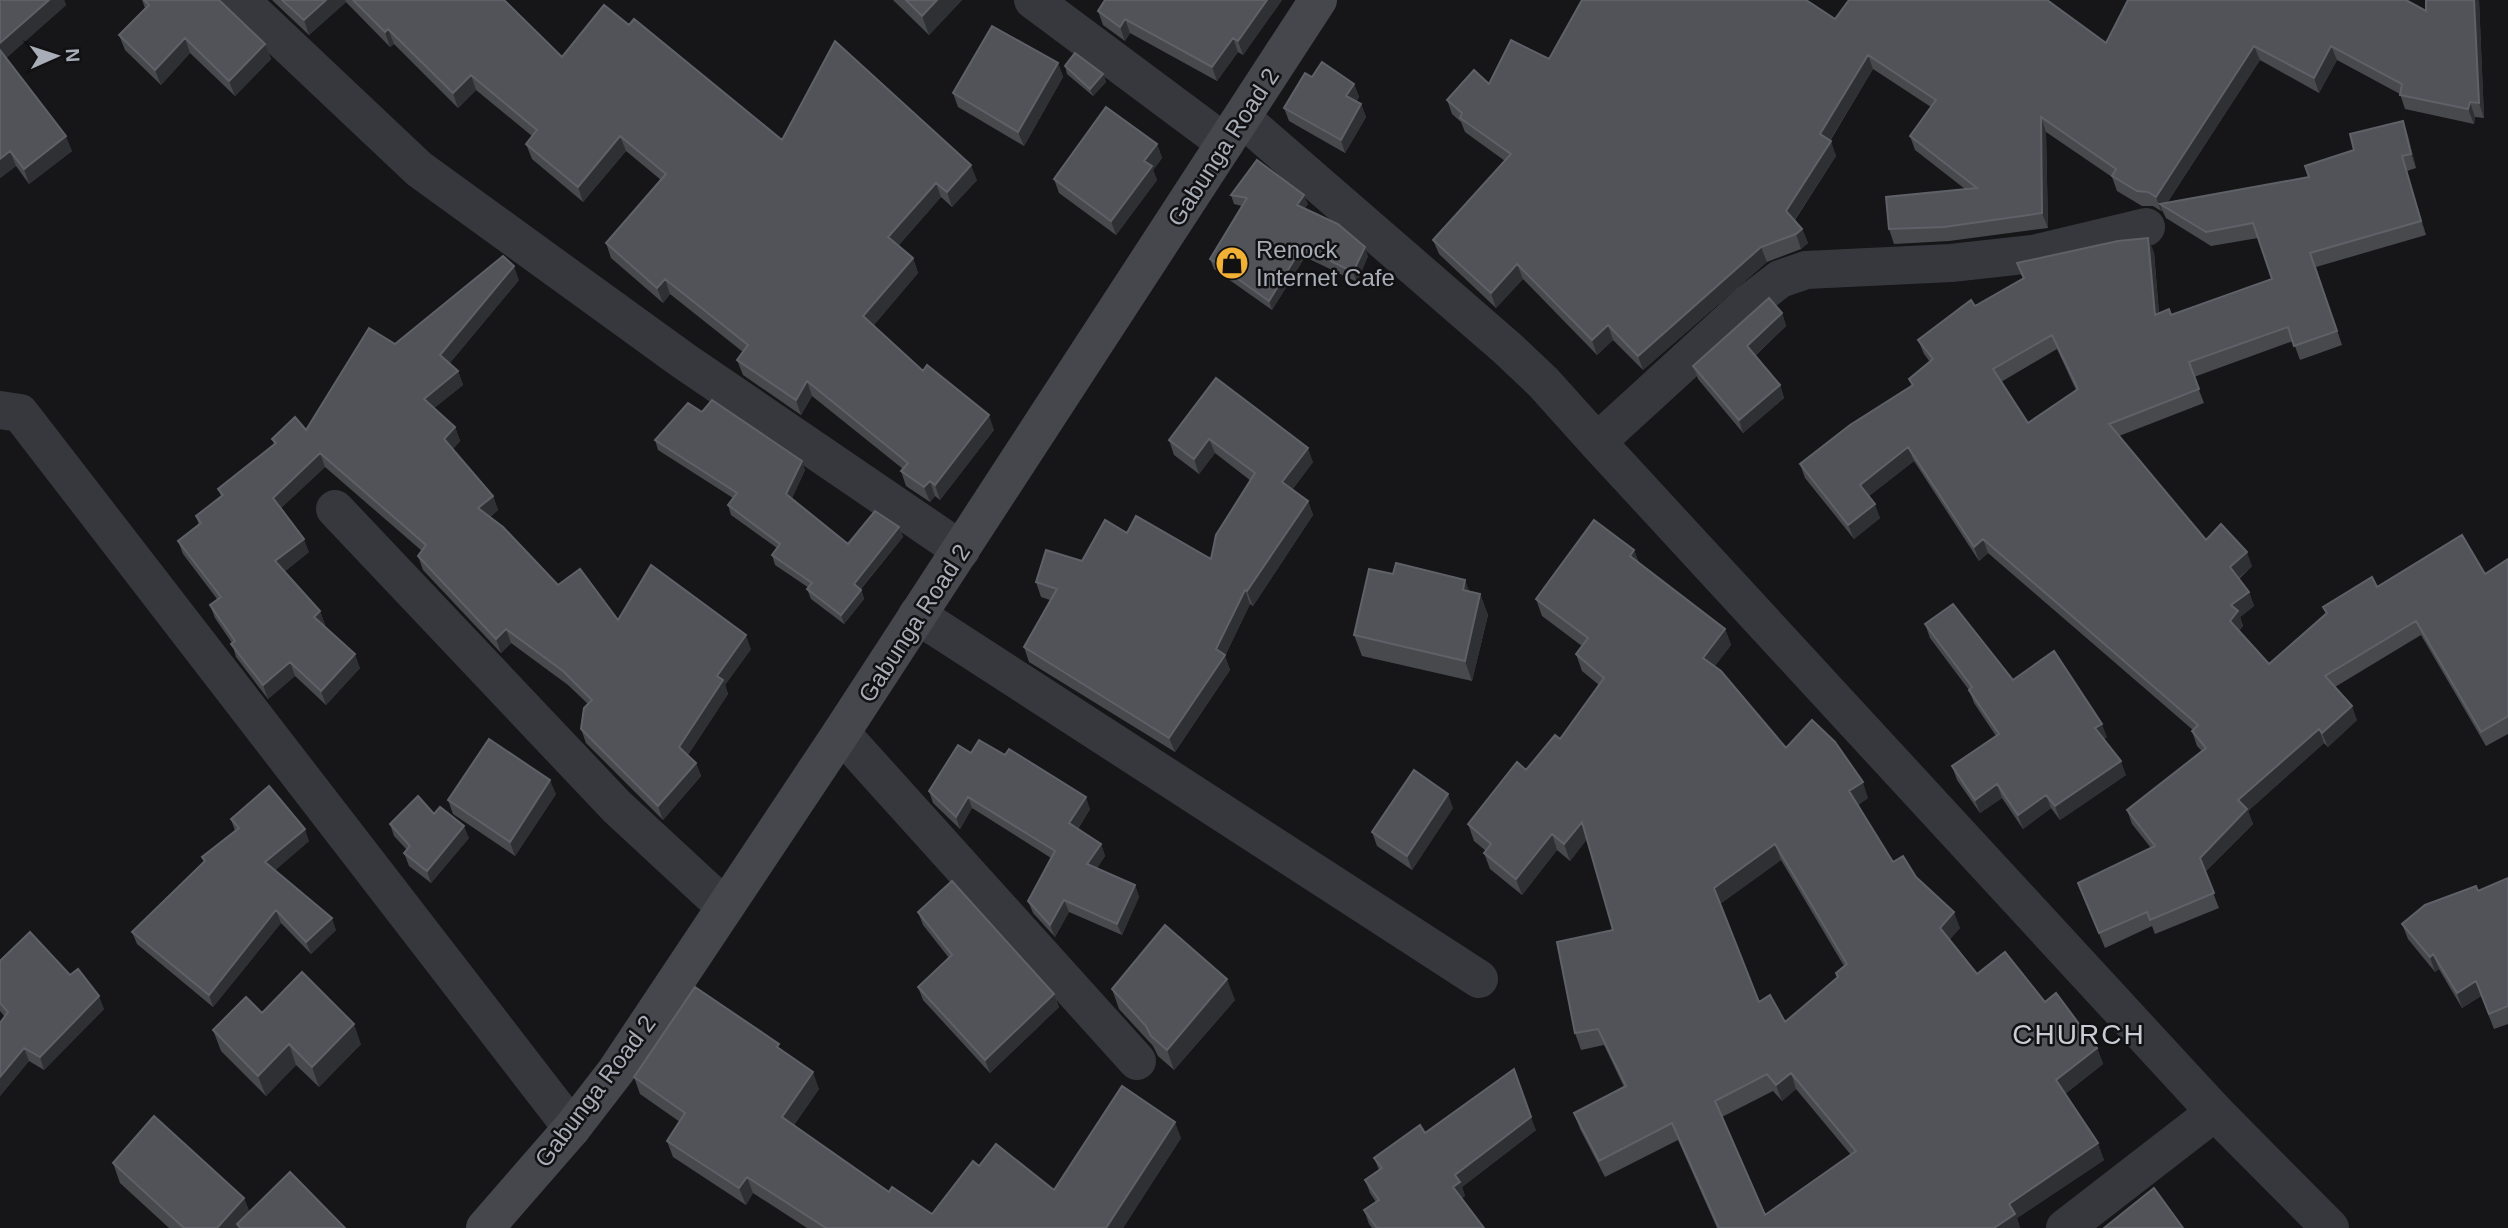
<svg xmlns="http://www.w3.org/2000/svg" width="2508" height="1228" viewBox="0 0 2508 1228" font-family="Arial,sans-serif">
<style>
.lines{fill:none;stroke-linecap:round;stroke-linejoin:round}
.street{stroke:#37383d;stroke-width:38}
.secondary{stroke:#45474d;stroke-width:38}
.wall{fill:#47494d;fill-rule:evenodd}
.shaded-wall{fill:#2f3033}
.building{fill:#525359;stroke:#5f6168;stroke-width:2;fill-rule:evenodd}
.labels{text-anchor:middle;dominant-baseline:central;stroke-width:5;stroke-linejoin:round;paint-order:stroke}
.street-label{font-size:24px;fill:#a8adb8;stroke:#111113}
.poi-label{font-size:24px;fill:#a8adb8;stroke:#111113;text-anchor:start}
.quarter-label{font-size:28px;letter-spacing:2px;fill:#c9ccd4;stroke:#111113}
</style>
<rect width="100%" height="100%" fill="#161618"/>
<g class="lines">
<path class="street" d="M 240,0 L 419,169 L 684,361 L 961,550
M 1033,0 L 1225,143
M 1242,118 L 1507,348 L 1543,382 L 1597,442
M 2146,227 L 2033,254 L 1951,263 L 1806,270 L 1780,279 L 1750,302 L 1597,442 L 2215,1112 L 2330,1228
M 0,410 L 20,413 L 572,1128
M 335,509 L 617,807 L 725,907
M 917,615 L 1479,979
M 841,733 L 1137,1061
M 2065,1228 L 2215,1112"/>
<path class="secondary" d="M 485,1228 L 572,1128 L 616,1071 L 841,733 L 1318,0"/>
</g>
<path class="wall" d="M 0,0 L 64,0 L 66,5 L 6,58 L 72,151 L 29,184 L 16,166 L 0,178 Z
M 142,0 L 219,0 L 265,44 L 271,59 L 235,96 L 190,53 L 161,85 L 125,50 L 119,35 L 145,8 Z
M 272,0 L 504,0 L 562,57 L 629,25 L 782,140 L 977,180 L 952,207 L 941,197 L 898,246 L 913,258 L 918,273 L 873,326 L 923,371 L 994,430 L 940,500 L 935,496 L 930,502 L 906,486 L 901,471 L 903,469 L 812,396 L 801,415 L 743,375 L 737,360 L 743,352 L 670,294 L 663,303 L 611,258 L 606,243 L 661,180 L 626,151 L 583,202 L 532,159 L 526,144 L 532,136 L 476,90 L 458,108 L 394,44 L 390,47 L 346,2 L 309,35 Z
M 893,0 L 962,0 L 929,35 Z
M 1106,0 L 1282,0 L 1243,55 L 1238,52 L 1217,81 L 1130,33 L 1125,41 L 1103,25 L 1098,11 Z
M 2479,0 L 2484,118 L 2475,117 L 2474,124 L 2405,109 L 2400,94 L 2337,60 L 2319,93 L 2260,60 L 2167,203 L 2309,177 L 2403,121 L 2408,136 L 2416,168 L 2407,171 L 2426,235 L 2316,267 L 2342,345 L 2300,360 L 2293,341 L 2194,377 L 2204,403 L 2119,436 L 2206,540 L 2252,566 L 2239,579 L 2249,592 L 2254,606 L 2240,617 L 2243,626 L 2239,631 L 2269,664 L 2326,614 L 2323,607 L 2377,587 L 2485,574 L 2508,559 L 2508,734 L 2486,746 L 2421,635 L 2335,687 L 2357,720 L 2328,747 L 2324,743 L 2248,811 L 2253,824 L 2205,872 L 2219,908 L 2155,934 L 2152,926 L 2105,948 L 2078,883 L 2151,848 L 2132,824 L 2127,810 L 2202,751 L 2197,746 L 2192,731 L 2193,730 L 1988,553 L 1979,561 L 1914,461 L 1869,496 L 1880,518 L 1854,539 L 1805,478 L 1800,464 L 1912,386 L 1909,379 L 1930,362 L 1924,354 L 1918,340 L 2023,279 L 2017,263 L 2154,252 L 2159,313 L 2171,315 L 2272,279 L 2258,238 L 2211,246 L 2166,218 L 2162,210 L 2161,211 L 2153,206 L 2142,206 L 2117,191 L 2112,177 L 2046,132 L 2048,228 L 1949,241 L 1894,244 L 1889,229 L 1965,189 L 1915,150 L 1910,136 L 1931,107 L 1873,69 L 1830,141 L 1836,156 L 1795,220 L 1802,229 L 1808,243 L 1801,249 L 1767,262 L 1643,370 L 1613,340 L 1597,355 L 1523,279 L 1496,308 L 1439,254 L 1433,240 L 1505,161 L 1465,132 L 1461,122 L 1452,114 L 1447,100 L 1549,59 L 1835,19 L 2106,43 L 2426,11 ZM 2057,349 L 2076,390 L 2028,423 L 2001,382 Z
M 1058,63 L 1063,77 L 1024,146 L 958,107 L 953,93 Z
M 1065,66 L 1103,74 L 1106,82 L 1093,96 L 1067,74 Z
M 1312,77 L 1354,84 L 1359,97 L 1356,102 L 1361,104 L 1366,117 L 1345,153 L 1289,121 L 1284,108 Z
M 1157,144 L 1162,158 L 1153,170 L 1157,180 L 1116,235 L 1059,193 L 1054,179 Z
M 1231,195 L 1308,204 L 1304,209 L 1368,256 L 1357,282 L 1305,257 L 1272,310 L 1214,269 L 1210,259 L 1242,206 L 1234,204 Z
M 519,280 L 449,364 L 458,371 L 463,385 L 434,408 L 455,427 L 460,441 L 453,449 L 493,496 L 498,510 L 490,517 L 558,585 L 618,620 L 751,649 L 725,685 L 728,694 L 688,755 L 696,763 L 701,776 L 663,820 L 586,743 L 581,729 L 588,704 L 568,685 L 511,643 L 501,653 L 423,570 L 418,556 L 422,551 L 325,467 L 281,508 L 309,552 L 284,572 L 320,611 L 325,625 L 324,626 L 360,668 L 326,705 L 295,676 L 268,699 L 236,657 L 232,643 L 215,618 L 210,605 L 217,599 L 183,554 L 178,541 L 199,525 L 196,516 L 221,496 L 218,489 L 274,444 L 272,439 L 306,430 L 395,344 Z
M 1782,313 L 1786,326 L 1755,356 L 1780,385 L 1784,398 L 1743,433 L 1698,379 L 1693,366 Z
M 1216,378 L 1313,462 L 1292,490 L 1308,501 L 1313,515 L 1253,606 L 1250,604 L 1225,656 L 1230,670 L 1175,752 L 1029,662 L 1024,647 L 1050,600 L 1041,597 L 1036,582 L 1082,561 L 1127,533 L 1211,559 L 1251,481 L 1215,453 L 1199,474 L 1174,455 L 1169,440 Z
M 702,412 L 805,470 L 792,498 L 848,544 L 899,527 L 903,537 L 861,589 L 864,599 L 844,624 L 811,599 L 807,589 L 809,588 L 775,565 L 772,555 L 777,548 L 731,515 L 728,505 L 733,498 L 658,450 L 655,440 Z
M 1634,550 L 1639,563 L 1725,629 L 1731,645 L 1714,667 L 1786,748 L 1868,798 L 1858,805 L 1893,862 L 1916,877 L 1960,928 L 1949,940 L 1977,974 L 2045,1002 L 2097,1048 L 2103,1064 L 2065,1094 L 2104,1160 L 2017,1218 L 2020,1228 L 1717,1228 L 1678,1140 L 1605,1177 L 1580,1129 L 1574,1113 L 1624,1087 L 1604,1045 L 1581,1050 L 1575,1033 L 1613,930 L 1587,839 L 1570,861 L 1557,850 L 1522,895 L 1490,869 L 1484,853 L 1486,851 L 1474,841 L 1468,824 L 1560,739 L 1599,685 L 1582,671 L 1576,654 L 1582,646 L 1542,616 L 1536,599 ZM 1781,860 L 1844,966 L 1836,973 L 1837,978 L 1785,1022 L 1759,1002 L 1720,904 ZM 1796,1089 L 1851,1155 L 1765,1215 L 1722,1117 L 1773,1091 L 1782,1101 Z
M 1470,592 L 1480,594 L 1488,615 L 1472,681 L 1362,656 L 1354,635 Z
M 1925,624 L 2013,680 L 2107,737 L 2104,739 L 2126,775 L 2060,820 L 2051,808 L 2023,829 L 2002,798 L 1980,813 L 1957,780 L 1952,766 L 1996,736 L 1974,703 L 1969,690 L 1930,638 Z
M 971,753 L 1090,809 L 1078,829 L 1101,844 L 1105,856 L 1097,868 L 1135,885 L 1139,897 L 1122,935 L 1069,912 L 1055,937 L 1033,913 L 1028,901 L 1051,858 L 972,808 L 960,829 L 933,803 L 929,791 Z
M 556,794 L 515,856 L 453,814 L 448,800 Z
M 1453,808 L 1412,870 L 1377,846 L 1372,832 Z
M 434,814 L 469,838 L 431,883 L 409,866 L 404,853 L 407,850 L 394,836 L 390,824 Z
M 231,819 L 309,841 L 275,870 L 336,930 L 311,954 L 281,923 L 213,1007 L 137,944 L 132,932 L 204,862 L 202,857 L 235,831 Z
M 2508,878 L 2508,1024 L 2494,1029 L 2481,996 L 2462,1008 L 2439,969 L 2435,972 L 2408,939 L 2402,924 Z
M 918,912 L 1054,994 L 1059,1007 L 990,1073 L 923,1000 L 918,987 L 949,958 L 923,925 Z
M 0,961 L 70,975 L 104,1009 L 44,1070 L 29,1061 L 0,1096 L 0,1023 L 5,1017 L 0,1011 Z
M 1112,989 L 1235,1000 L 1174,1070 L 1158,1056 L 1153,1046 L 1119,1009 Z
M 262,1013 L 361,1044 L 319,1087 L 296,1065 L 266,1096 L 221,1051 L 213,1030 Z
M 781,1050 L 819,1089 L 794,1125 L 889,1192 L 932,1214 L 979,1166 L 1054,1190 L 1181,1138 L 1123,1228 L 807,1228 L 753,1193 L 746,1205 L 673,1157 L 667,1141 L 680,1122 L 640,1094 L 634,1077 Z
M 1536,1130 L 1462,1187 L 1465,1196 L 1461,1198 L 1484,1228 L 1372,1228 L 1369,1224 L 1364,1210 L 1376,1202 L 1370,1193 L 1365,1180 L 1379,1170 L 1374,1158 L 1425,1133 Z
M 113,1163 L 244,1198 L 249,1211 L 345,1228 L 169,1228 L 120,1183 Z"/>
<path class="shaded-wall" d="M 49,0 L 64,0 L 66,5 L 2,62 L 0,55 L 0,43 Z
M 326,0 L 345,0 L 346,2 L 309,35 L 304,20 Z
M 937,0 L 962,0 L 929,35 L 922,16 Z
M 1267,0 L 1282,0 L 1243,55 L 1238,41 Z
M 2474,0 L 2479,0 L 2484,118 L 2479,103 Z
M 1125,19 L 1130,33 L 1125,41 L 1120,27 Z
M 388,29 L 394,44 L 390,47 L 385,32 Z
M 185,38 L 190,53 L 161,85 L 155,70 Z
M 1233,38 L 1238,52 L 1217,81 L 1212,67 Z
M 265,44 L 271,59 L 235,96 L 229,81 Z
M 2254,46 L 2260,60 L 2164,207 L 2160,204 L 2162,210 L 2161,211 L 2156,197 Z
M 2331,46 L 2337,60 L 2319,93 L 2314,78 Z
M 1868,55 L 1873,69 L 1825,148 L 1820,134 Z
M 1058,63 L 1063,77 L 1024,146 L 1018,132 Z
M 1103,74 L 1106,82 L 1093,96 L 1090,89 Z
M 471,75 L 476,90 L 458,108 L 453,93 Z
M 1354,84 L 1359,97 L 1351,109 L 1346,96 Z
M 2470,102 L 2475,117 L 2474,124 L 2468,109 Z
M 1361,104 L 1366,117 L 1345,153 L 1341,140 Z
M 2041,117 L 2046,132 L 2048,228 L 2042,213 Z
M 2403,121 L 2408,136 L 2416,168 L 2411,154 Z
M 66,136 L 72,151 L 29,184 L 24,169 Z
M 620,136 L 626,151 L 583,202 L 578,187 Z
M 1831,141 L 1836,156 L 1791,225 L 1786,211 Z
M 1157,144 L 1162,158 L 1153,170 L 1157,180 L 1116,235 L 1111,221 L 1144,161 Z
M 10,151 L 16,166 L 0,178 L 0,159 Z
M 2402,156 L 2407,171 L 2426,235 L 2421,221 Z
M 971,165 L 977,180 L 952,207 L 947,192 Z
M 936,183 L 941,197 L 893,252 L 888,237 Z
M 1304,195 L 1308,204 L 1300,214 L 1297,205 Z
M 1802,229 L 1808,243 L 1801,249 L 1796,234 Z
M 2148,238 L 2154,252 L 2160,329 L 2155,315 Z
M 1302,247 L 1305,257 L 1272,310 L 1269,301 Z
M 1365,247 L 1368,256 L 1357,282 L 1353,272 Z
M 1761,247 L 1767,262 L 1643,370 L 1638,356 Z
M 913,258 L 918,273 L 869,331 L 863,316 Z
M 1517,264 L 1523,279 L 1496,308 L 1491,293 Z
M 514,266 L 519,280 L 445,369 L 440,355 Z
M 665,279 L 670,294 L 663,303 L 657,288 Z
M 1782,313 L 1786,326 L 1751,359 L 1747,346 Z
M 1608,325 L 1613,340 L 1597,355 L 1592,340 Z
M 458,371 L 463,385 L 429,412 L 424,399 Z
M 807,381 L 812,396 L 801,415 L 796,400 Z
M 1780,385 L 1784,398 L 1743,433 L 1739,420 Z
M 989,415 L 994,430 L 940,500 L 935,485 Z
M 455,427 L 460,441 L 449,453 L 444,439 Z
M 1209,439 L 1215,453 L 1199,474 L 1194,459 Z
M 1908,447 L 1914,461 L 1865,499 L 1860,485 Z
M 1308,448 L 1313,462 L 1287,497 L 1282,482 Z
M 320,453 L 325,467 L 278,511 L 273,498 Z
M 802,461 L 805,470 L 790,503 L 786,494 Z
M 930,481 L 935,496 L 930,502 L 924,487 Z
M 493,496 L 498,510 L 483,522 L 478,508 Z
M 1308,501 L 1313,515 L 1253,606 L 1247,591 Z
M 1875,504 L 1880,518 L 1854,539 L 1848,525 Z
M 899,527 L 903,537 L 857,593 L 854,584 Z
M 304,539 L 309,552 L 280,575 L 275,561 Z
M 1983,539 L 1988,553 L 1979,561 L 1974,547 Z
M 1634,550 L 1640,566 L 1630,556 Z
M 2247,552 L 2252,566 L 2235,581 L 2230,567 Z
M 1465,580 L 1473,600 L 1463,590 Z
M 861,590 L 864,599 L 844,624 L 841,615 Z
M 1245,590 L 1250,604 L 1225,656 L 1230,670 L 1175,752 L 1169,738 L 1216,649 Z
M 2249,592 L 2254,606 L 2240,617 L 2243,626 L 2235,635 L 2230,621 L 2231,605 Z
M 1480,594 L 1488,615 L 1472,681 L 1465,661 Z
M 320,611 L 325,625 L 319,630 L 314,617 Z
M 506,629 L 511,643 L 501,653 L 496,639 Z
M 1725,629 L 1731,645 L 1709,674 L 1703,658 Z
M 746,635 L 751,649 L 725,685 L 728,694 L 684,761 L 679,747 L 717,676 Z
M 355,654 L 360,668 L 326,705 L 321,691 Z
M 290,662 L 295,676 L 268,699 L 263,685 Z
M 2352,706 L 2357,720 L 2328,747 L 2322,733 Z
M 2102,724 L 2107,737 L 2100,742 L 2095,728 Z
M 2319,729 L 2324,743 L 2248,811 L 2253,824 L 2205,872 L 2200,858 L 2238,800 Z
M 2121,761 L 2126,775 L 2060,820 L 2055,806 Z
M 696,763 L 701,776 L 663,820 L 658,806 Z
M 550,780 L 556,794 L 515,856 L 510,842 Z
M 1863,782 L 1868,798 L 1855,807 L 1849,791 Z
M 1997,784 L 2002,798 L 1980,813 L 1975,800 Z
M 1448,794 L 1453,808 L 1412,870 L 1407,856 Z
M 2046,795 L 2051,808 L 2023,829 L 2018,815 Z
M 968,797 L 972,808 L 960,829 L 956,817 Z
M 1086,797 L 1090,809 L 1074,835 L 1069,823 Z
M 1582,822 L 1588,838 L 1570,861 L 1564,844 Z
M 464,826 L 469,838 L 431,883 L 427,871 Z
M 305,829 L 309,841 L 270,875 L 265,862 Z
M 1552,834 L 1557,850 L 1522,895 L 1516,879 Z
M 1101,844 L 1105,856 L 1092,876 L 1087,864 Z
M 1775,844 L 1781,860 L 1720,904 L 1714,888 Z
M 1135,885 L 1139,897 L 1122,935 L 1117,924 Z
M 1064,900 L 1069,912 L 1055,937 L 1050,925 Z
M 276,910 L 281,923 L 213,1007 L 209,995 Z
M 1954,912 L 1960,928 L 1946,944 L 1940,928 Z
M 332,918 L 336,930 L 311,954 L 306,942 Z
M 2433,954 L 2439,969 L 2435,972 L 2430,957 Z
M 1227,979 L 1235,1000 L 1174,1070 L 1167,1050 Z
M 2476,981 L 2481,996 L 2462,1008 L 2457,993 Z
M 1054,994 L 1059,1007 L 990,1073 L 985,1060 Z
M 99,996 L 104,1009 L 44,1070 L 40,1057 Z
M 354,1024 L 361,1044 L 319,1087 L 312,1067 Z
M 289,1044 L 296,1065 L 266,1096 L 258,1076 Z
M 24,1048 L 29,1061 L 0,1096 L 0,1077 Z
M 2097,1048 L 2103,1064 L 2062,1096 L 2056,1080 Z
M 813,1072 L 819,1089 L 788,1134 L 782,1117 Z
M 1791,1073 L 1796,1089 L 1782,1101 L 1776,1085 Z
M 1531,1117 L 1536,1130 L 1462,1187 L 1465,1196 L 1458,1201 L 1453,1187 L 1455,1175 Z
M 1175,1122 L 1181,1138 L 1123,1228 L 1106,1228 Z
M 2098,1143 L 2104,1160 L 2017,1218 L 2020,1228 L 1994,1228 L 2009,1204 Z
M 747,1177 L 753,1193 L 746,1205 L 739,1188 Z
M 244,1198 L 252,1218 L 237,1224 L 238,1228 L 217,1228 Z"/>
<path class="building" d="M 0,0 L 49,0 L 0,43 Z
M 144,0 L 219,0 L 265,44 L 229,81 L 185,38 L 155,70 L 119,35 L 149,5 Z
M 282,0 L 326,0 L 304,20 Z
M 353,0 L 504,0 L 562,57 L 604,5 L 629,25 L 634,19 L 782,140 L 835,41 L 971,165 L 947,192 L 936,183 L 888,237 L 913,258 L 863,316 L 923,371 L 927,365 L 989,415 L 935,485 L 930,481 L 924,487 L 901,471 L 908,463 L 807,381 L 796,400 L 737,360 L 748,345 L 665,279 L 657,288 L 606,243 L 666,174 L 620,136 L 578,187 L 526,144 L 537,130 L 471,75 L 453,93 L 388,29 L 385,32 Z
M 906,0 L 937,0 L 922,16 Z
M 1105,0 L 1267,0 L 1238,41 L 1233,38 L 1212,67 L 1125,19 L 1120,27 L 1098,11 Z
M 1582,0 L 1806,0 L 1835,19 L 1849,0 L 2047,0 L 2106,43 L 2128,0 L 2406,0 L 2426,11 L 2426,0 L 2474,0 L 2479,103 L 2470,102 L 2468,109 L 2400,95 L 2402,84 L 2331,46 L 2314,78 L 2254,46 L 2156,197 L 2148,192 L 2137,191 L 2112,176 L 2116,169 L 2041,117 L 2042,213 L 1944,227 L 1889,229 L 1886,197 L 1977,188 L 1910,136 L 1936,100 L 1868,55 L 1820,134 L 1831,141 L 1786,211 L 1802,229 L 1796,234 L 1761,247 L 1638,356 L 1608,325 L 1592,340 L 1517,264 L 1491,293 L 1433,240 L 1511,154 L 1460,118 L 1462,113 L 1447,100 L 1474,70 L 1489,84 L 1511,40 L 1549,59 Z
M 992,26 L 1058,63 L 1018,132 L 953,93 Z
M 0,50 L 66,136 L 24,169 L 10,151 L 0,159 Z
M 1075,53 L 1103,74 L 1090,89 L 1065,66 Z
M 1322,62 L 1354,84 L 1346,96 L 1361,104 L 1341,140 L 1284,108 L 1305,73 L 1312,77 Z
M 1106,107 L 1157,144 L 1144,161 L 1152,166 L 1111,221 L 1054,179 Z
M 2403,121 L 2411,154 L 2402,156 L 2421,221 L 2310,253 L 2337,331 L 2294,346 L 2288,327 L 2189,362 L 2199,389 L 2109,424 L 2206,540 L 2221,524 L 2247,552 L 2230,567 L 2249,592 L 2231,605 L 2238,611 L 2230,621 L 2269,664 L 2327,613 L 2323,607 L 2372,577 L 2377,587 L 2462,535 L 2485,574 L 2508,559 L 2508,716 L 2481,732 L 2416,621 L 2325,676 L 2352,706 L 2322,733 L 2319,729 L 2238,800 L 2247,809 L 2200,858 L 2214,893 L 2150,920 L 2147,912 L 2099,933 L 2078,883 L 2155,846 L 2127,810 L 2206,748 L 2192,731 L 2198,725 L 1983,539 L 1974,547 L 1908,447 L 1860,485 L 1875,504 L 1848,525 L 1800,464 L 1850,425 L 1913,385 L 1909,379 L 1933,359 L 1918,340 L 1971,300 L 1975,306 L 2024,278 L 2017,263 L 2118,241 L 2148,238 L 2155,315 L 2169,309 L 2171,315 L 2272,279 L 2253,223 L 2206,232 L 2160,204 L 2309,177 L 2305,166 L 2354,150 L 2350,134 ZM 2052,335 L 2078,389 L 2028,423 L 1993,369 Z
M 1257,160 L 1304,195 L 1297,205 L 1338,224 L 1365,247 L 1353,272 L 1302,247 L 1269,301 L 1210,259 L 1247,198 L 1231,195 Z
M 503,256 L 514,266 L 440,355 L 458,371 L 424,399 L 455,427 L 444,439 L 493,496 L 478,508 L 503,527 L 558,585 L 580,569 L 618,620 L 651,565 L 746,635 L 717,676 L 723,680 L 679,747 L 696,763 L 658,806 L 581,729 L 584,708 L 592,700 L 563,671 L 506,629 L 496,639 L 418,556 L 426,545 L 320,453 L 273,498 L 304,539 L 275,561 L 320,611 L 314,617 L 355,654 L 321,691 L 290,662 L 263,685 L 231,644 L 235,641 L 210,605 L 221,597 L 178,541 L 201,523 L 196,516 L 223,495 L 218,489 L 276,443 L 272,439 L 295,417 L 306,430 L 369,328 L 395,344 Z
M 1769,298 L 1782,313 L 1747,346 L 1780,385 L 1739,420 L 1693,366 Z
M 1216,378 L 1308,448 L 1282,482 L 1308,501 L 1247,591 L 1245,590 L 1216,649 L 1225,655 L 1169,738 L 1024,647 L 1057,589 L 1036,582 L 1046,550 L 1082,561 L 1105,520 L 1127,533 L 1136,516 L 1211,559 L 1216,535 L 1255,473 L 1209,439 L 1194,459 L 1169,440 Z
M 712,400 L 802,461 L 786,494 L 848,544 L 875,511 L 899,527 L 854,584 L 861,590 L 841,615 L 807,589 L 812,583 L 772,555 L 780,544 L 728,505 L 737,493 L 655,440 L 688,403 L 702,412 Z
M 1594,520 L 1634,550 L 1630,556 L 1725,629 L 1703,658 L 1721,671 L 1786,748 L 1812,720 L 1835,742 L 1863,782 L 1849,791 L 1893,862 L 1903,856 L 1916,877 L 1954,912 L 1940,928 L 1977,974 L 2005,952 L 2045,1002 L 2056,993 L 2097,1048 L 2056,1080 L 2098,1143 L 2009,1204 L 2015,1214 L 1994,1228 L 1719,1228 L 1672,1123 L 1599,1161 L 1574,1113 L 1626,1086 L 1598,1029 L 1575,1033 L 1557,942 L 1613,930 L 1582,822 L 1564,844 L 1552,834 L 1516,879 L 1484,853 L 1491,844 L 1468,824 L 1517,762 L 1526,770 L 1555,735 L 1560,739 L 1604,678 L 1576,654 L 1588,638 L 1536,599 ZM 1775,844 L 1847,964 L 1836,973 L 1838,977 L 1785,1022 L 1770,995 L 1759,1002 L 1714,888 ZM 1791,1073 L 1856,1151 L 1765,1215 L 1715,1101 L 1767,1074 L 1776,1085 Z
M 1396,563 L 1465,580 L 1463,590 L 1480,594 L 1465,661 L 1354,635 L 1369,569 L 1393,574 Z
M 1953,604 L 2013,680 L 2054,651 L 2102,724 L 2095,728 L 2121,761 L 2055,806 L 2046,795 L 2018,815 L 1997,784 L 1975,800 L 1952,766 L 1999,734 L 1969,690 L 1972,687 L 1925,624 Z
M 489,739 L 550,780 L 510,842 L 448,800 Z
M 979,740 L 1005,755 L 1009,749 L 1086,797 L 1069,823 L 1101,844 L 1087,864 L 1135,885 L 1117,924 L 1064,900 L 1050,925 L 1028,901 L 1055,851 L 968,797 L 956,817 L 929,791 L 958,745 L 971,753 Z
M 1414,770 L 1448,794 L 1407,856 L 1372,832 Z
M 269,786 L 305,829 L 265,862 L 332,918 L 306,942 L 276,910 L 209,995 L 132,932 L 205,861 L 202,857 L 239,828 L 231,819 Z
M 418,796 L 434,814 L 440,807 L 464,826 L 427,871 L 404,853 L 410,846 L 390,824 Z
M 2508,878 L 2508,1006 L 2489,1014 L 2476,981 L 2457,993 L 2433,954 L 2430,957 L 2402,924 L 2425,905 L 2476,886 L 2478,891 Z
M 952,881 L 1054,994 L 985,1060 L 918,987 L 952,955 L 918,912 Z
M 1165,925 L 1227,979 L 1167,1050 L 1151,1036 L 1146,1026 L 1112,989 Z
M 30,932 L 70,975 L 78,969 L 99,996 L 40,1057 L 24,1048 L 0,1077 L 0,1023 L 8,1012 L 0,1003 L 0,961 Z
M 302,972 L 354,1024 L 312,1067 L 289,1044 L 258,1076 L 213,1030 L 246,997 L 262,1013 Z
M 695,987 L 779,1044 L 777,1047 L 813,1072 L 782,1117 L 889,1192 L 892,1187 L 932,1214 L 973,1161 L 979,1166 L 996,1144 L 1054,1190 L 1122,1086 L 1175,1122 L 1106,1228 L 826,1228 L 747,1177 L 739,1188 L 667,1141 L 685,1113 L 634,1077 Z
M 1514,1069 L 1531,1117 L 1455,1175 L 1460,1182 L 1453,1187 L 1484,1228 L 1377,1228 L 1364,1210 L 1379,1200 L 1365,1180 L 1382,1168 L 1374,1158 L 1420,1125 L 1425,1133 Z
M 154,1116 L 244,1198 L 217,1228 L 184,1228 L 113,1163 Z
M 290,1172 L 345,1228 L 241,1228 L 237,1224 Z
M 2154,1188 L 2183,1228 L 2104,1228 Z"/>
<defs>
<symbol id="shop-disc" viewBox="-11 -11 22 22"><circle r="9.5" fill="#f2b134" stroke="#111113"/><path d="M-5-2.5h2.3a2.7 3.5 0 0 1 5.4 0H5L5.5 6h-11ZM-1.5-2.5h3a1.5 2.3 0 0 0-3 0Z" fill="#111"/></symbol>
</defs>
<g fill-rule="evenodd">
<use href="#shop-disc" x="1213" y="244" width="38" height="38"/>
</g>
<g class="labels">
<g class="street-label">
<text transform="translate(1223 147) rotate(-57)">Gabunga Road 2</text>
<text transform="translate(914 623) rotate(-57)">Gabunga Road 2</text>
<text transform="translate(595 1091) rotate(-53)">Gabunga Road 2</text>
</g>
<g class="poi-label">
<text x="1256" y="249">Renock<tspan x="1256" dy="28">Internet Cafe</tspan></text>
</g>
<g class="quarter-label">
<text x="2079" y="1034">CHURCH</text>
</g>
</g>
<g transform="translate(56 56) rotate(87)" stroke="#111113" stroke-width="5" paint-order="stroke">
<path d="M0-5L12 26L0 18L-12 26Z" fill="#a8adb8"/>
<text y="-10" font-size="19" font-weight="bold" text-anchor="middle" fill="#a8adb8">N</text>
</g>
</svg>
